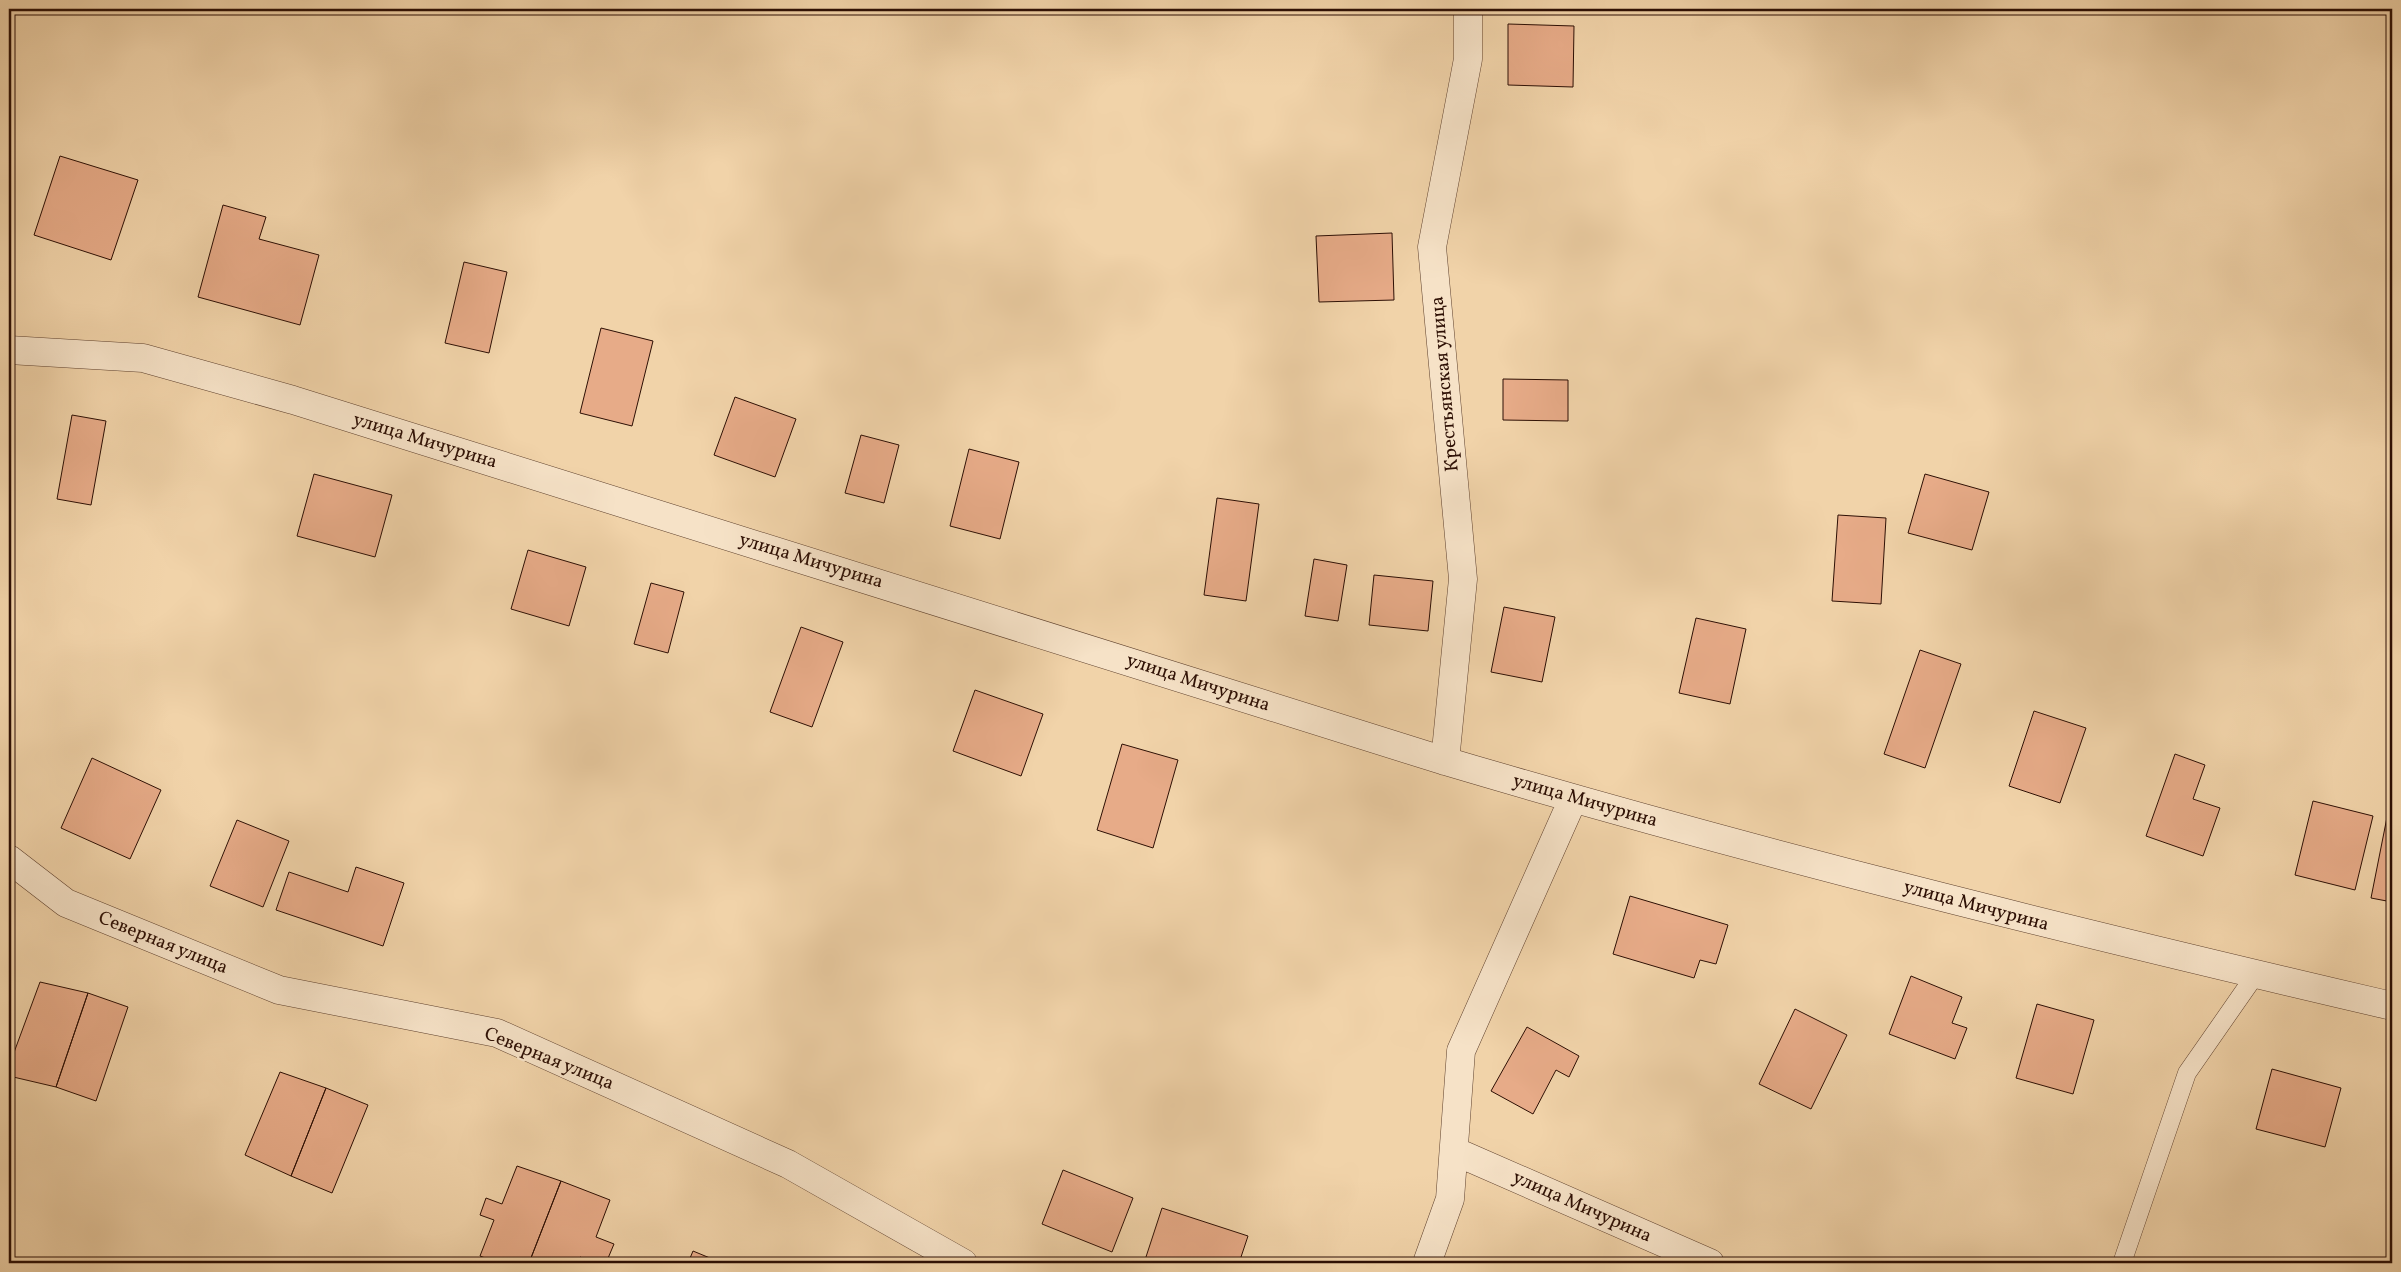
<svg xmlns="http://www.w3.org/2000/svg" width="2401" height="1272" viewBox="0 0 2401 1272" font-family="Vollkorn,serif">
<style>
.building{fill:#e7ab88;stroke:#2d0f04}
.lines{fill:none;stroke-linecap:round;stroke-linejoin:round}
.service-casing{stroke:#5e402d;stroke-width:19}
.minor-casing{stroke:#5e402d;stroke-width:29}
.service{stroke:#f6e2c7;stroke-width:18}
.minor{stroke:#f6e2c7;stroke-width:28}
.labels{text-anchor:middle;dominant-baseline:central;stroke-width:4.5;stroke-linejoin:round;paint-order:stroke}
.street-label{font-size:19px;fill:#2d0f04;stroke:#f6e2c7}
</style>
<rect width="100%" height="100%" fill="#f1d3a9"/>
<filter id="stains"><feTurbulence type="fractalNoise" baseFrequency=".004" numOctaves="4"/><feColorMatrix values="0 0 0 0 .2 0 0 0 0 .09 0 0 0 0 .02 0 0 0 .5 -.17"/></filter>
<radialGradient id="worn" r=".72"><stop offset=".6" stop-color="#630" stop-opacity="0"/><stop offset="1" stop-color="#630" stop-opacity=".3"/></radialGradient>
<path class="building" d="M 1508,24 L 1574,26 L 1573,87 L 1508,85 Z
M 60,156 L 138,180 L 111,260 L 34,235 Z
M 223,205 L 266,217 L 259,239 L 319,255 L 300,325 L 198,297 Z
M 1392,233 L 1394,300 L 1319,302 L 1316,236 Z
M 464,262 L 507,272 L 489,353 L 445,343 Z
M 601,328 L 653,341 L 632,426 L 580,413 Z
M 1503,379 L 1568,380 L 1568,421 L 1503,420 Z
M 735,397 L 796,419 L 775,477 L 714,455 Z
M 72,415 L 106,421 L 91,505 L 57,499 Z
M 861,435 L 899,445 L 884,503 L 845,493 Z
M 969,449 L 1019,462 L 1000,539 L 950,526 Z
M 314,474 L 392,495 L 375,557 L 297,536 Z
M 1925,474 L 1989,492 L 1972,550 L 1908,533 Z
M 1217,498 L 1259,504 L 1246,601 L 1204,595 Z
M 1838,515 L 1886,518 L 1881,604 L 1832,601 Z
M 528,550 L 586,567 L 569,626 L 511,609 Z
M 1314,559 L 1347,565 L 1338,621 L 1305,616 Z
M 1374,575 L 1433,581 L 1428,631 L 1369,625 Z
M 651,583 L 684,592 L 668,653 L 634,644 Z
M 1504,607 L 1555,617 L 1542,682 L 1491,672 Z
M 1696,618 L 1746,629 L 1730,704 L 1679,693 Z
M 801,627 L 843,642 L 812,727 L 770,712 Z
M 1920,650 L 1961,664 L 1925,768 L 1884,754 Z
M 975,690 L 1043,714 L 1021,776 L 953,751 Z
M 2034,711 L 2086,728 L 2060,803 L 2009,786 Z
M 1122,744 L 1178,760 L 1153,848 L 1097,830 Z
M 2175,754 L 2205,765 L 2193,799 L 2220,808 L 2203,856 L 2146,836 Z
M 92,758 L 161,790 L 130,859 L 61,828 Z
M 2392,792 L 2392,902 L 2371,898 Z
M 2313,801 L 2373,816 L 2355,890 L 2295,875 Z
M 237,820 L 289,841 L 263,907 L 210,886 Z
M 356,867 L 404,883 L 383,946 L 276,910 L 289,872 L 348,892 Z
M 1630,896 L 1728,925 L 1716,964 L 1700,960 L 1694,978 L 1613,954 Z
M 1911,976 L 1962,997 L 1952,1023 L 1967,1028 L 1955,1059 L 1889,1034 Z
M 40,982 L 88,993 L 56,1087 L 9,1076 L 9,1066 Z
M 88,993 L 128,1007 L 96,1101 L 56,1087 Z
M 2037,1004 L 2094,1020 L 2073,1094 L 2016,1078 Z
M 1795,1009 L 1847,1035 L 1811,1109 L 1759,1084 Z
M 1527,1027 L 1579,1056 L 1569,1077 L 1556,1070 L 1533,1114 L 1491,1091 Z
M 2272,1069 L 2341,1088 L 2325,1147 L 2256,1129 Z
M 280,1072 L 326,1088 L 291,1176 L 245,1155 Z
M 326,1088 L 368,1105 L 332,1193 L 291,1176 Z
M 517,1166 L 561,1181 L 529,1263 L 498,1263 L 480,1256 L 494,1220 L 480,1215 L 486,1198 L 502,1204 Z
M 1063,1170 L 1133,1198 L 1112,1252 L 1042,1224 Z
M 561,1181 L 610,1200 L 596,1237 L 614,1244 L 606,1263 L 598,1263 L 580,1257 L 578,1263 L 529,1263 Z
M 1162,1208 L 1248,1236 L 1239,1263 L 1144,1263 Z
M 693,1251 L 722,1263 L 688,1263 Z
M 1288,1258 L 1305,1263 L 1286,1263 Z"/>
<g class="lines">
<defs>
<path id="service" d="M 2122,1263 L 2187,1073 L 2256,974"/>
<path id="minor" d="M 9,350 L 143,358 L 293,400 L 1445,761 C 1758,854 2075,932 2392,1006
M 1445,761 L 1463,579 L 1432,247 L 1468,59 L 1468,9
M 9,859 L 66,903 L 279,990 L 497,1033 L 788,1164 L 963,1263
M 1454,1151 L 1710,1263
M 1427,1263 L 1450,1199 L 1461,1051 L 1573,799"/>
</defs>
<use href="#service" class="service-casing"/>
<use href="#minor" class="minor-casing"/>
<use href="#service" class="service"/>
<use href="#minor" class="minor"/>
</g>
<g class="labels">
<g class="street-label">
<text transform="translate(1445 384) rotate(-95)">Крестьянская улица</text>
<text transform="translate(425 441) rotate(17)">улица Мичурина</text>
<text transform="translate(811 561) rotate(17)">улица Мичурина</text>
<text transform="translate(1198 683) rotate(18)">улица Мичурина</text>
<text transform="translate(1585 801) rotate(16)">улица Мичурина</text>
<text transform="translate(1976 906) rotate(15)">улица Мичурина</text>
<text transform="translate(163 943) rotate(22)">Северная улица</text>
<text transform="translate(549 1059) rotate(22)">Северная улица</text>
<text transform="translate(1582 1207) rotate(24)">улица Мичурина</text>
</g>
</g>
<rect width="2401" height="1272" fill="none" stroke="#f1d3a9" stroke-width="30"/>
<rect x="10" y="10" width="2381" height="1252" fill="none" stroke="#2d0f04" stroke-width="2.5"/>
<rect x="15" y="15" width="2371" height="1242" fill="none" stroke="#2d0f04"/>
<rect width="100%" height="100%" filter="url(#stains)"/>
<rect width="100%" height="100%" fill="url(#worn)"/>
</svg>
